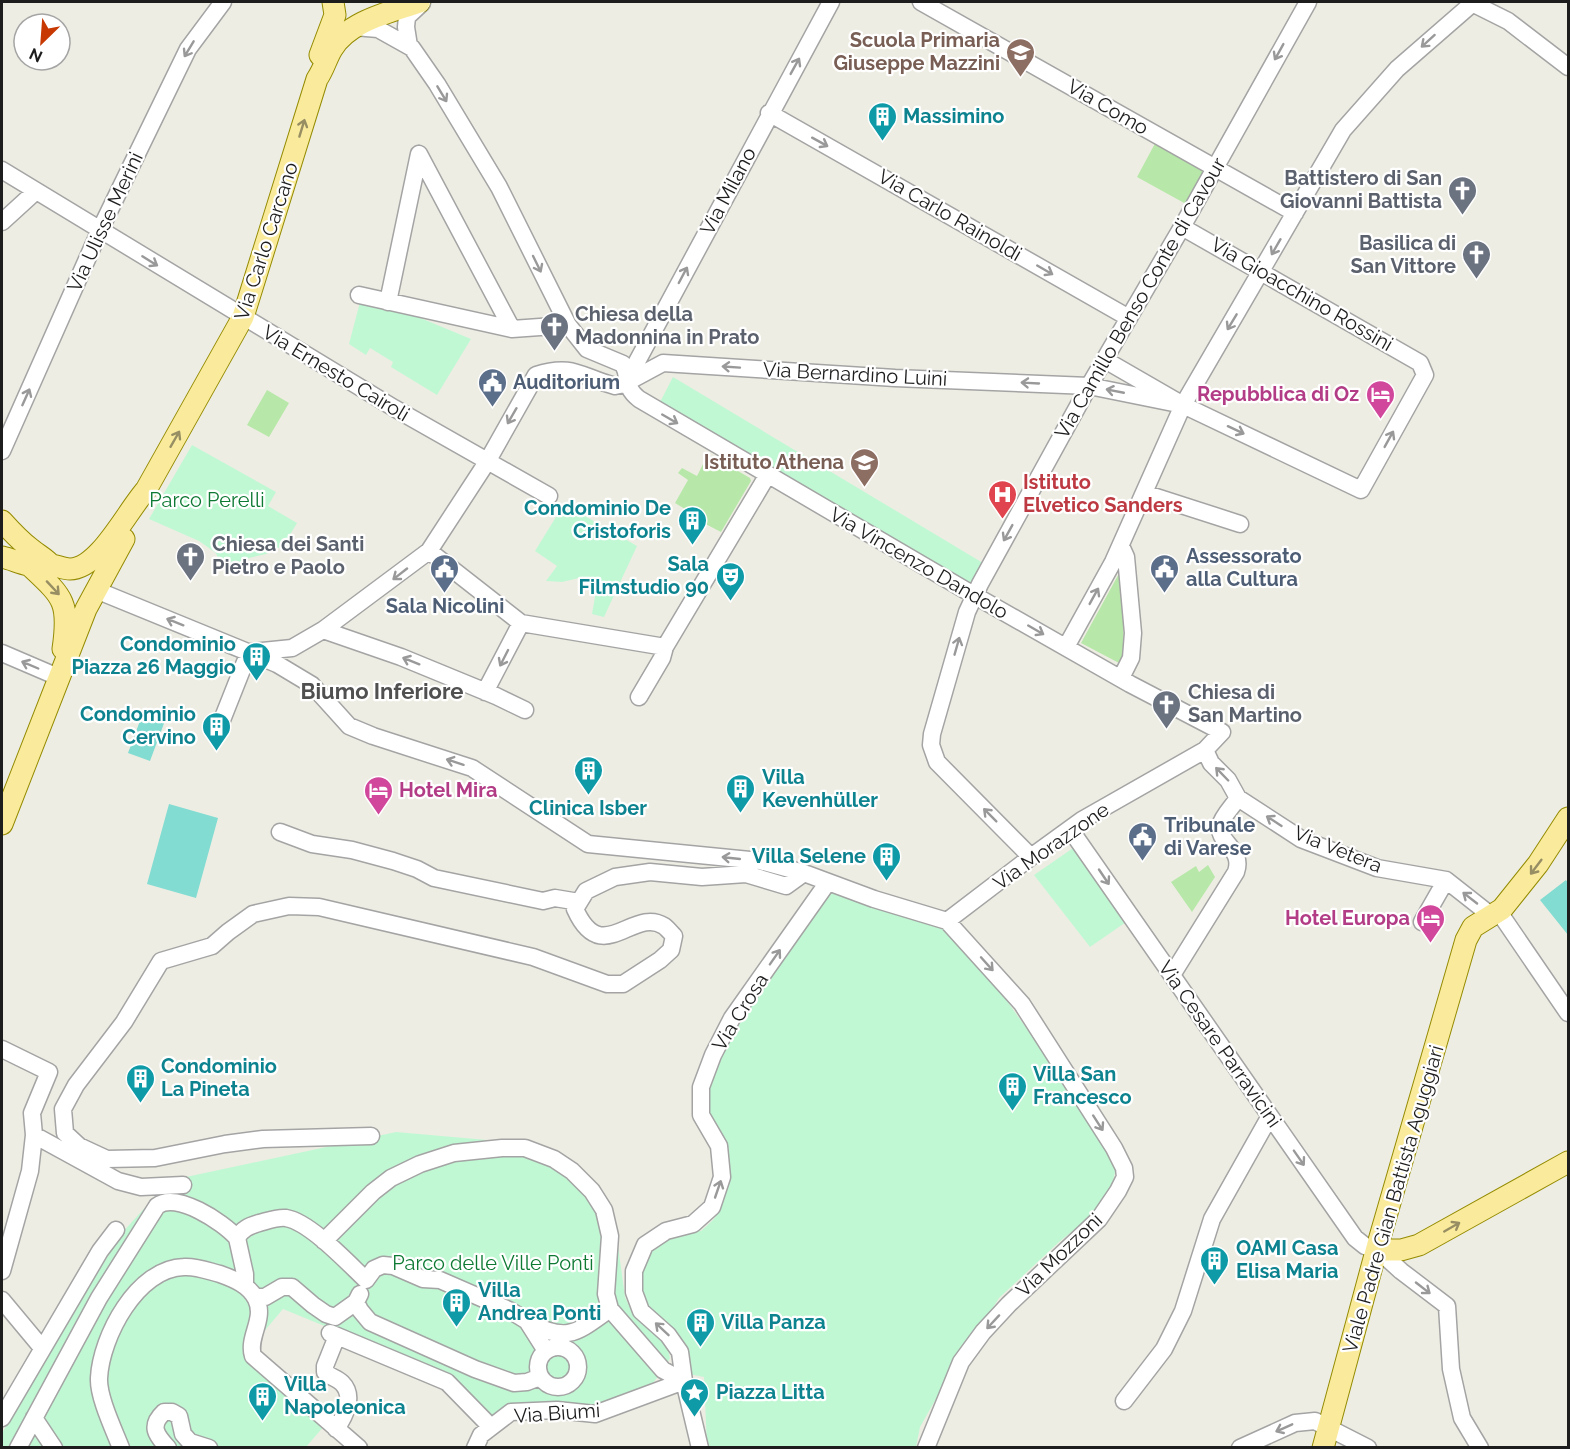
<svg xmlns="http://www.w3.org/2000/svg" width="1570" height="1449" viewBox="0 0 1570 1449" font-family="Raleway,sans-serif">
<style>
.grass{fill:#b7e8a9}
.park{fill:#c0f8d4}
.pitch{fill:#82dcd2}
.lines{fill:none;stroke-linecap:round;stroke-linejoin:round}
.minor-casing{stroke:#a4a4a4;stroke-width:19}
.major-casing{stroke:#948b02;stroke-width:23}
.minor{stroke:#fff;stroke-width:16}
.major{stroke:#faeb9c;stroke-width:21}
.oneway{stroke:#999}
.oneway2{stroke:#978e63}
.labels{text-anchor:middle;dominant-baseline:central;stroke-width:4.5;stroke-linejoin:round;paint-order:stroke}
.education-label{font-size:20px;font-weight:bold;fill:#785e54;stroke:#fff;text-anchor:end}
.street-label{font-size:20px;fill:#1d1d1d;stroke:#fff}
.culture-label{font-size:20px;font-weight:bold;fill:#0d838f;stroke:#fff;text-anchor:start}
.worship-label{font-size:20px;font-weight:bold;fill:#5b616d;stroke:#fff;text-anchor:start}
.service-label{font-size:20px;font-weight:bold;fill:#4e5e75;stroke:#fff;text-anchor:start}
.hotel-label{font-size:20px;font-weight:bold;fill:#b23c85;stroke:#fff;text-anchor:end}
.health-label{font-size:20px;font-weight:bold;fill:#be3a42;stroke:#fff;text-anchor:start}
.park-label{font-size:20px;fill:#0d7933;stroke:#fff}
.quarter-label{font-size:22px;font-weight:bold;fill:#505050;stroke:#fff}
</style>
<rect width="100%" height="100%" fill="#eeede3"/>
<path class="grass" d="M 1159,136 L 1208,164 L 1186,204 L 1137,177 Z
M 267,390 L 289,403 L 269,437 L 247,425 Z
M 712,456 L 750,478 L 751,481 L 721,532 L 694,518 L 695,515 L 675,503 L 688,480 L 678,473 L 682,468 L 697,476 L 703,464 L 706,466 Z
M 1122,568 L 1124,652 L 1119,663 L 1081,643 Z
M 1208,865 L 1215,877 L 1192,912 L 1171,882 L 1196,866 L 1199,872 Z"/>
<path class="park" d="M 360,302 L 394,307 L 471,339 L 437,395 L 391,367 L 393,362 L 370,348 L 366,355 L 349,344 Z
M 673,377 L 983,563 L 972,584 L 660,402 Z
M 192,445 L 276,492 L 268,506 L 297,523 L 284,545 L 266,554 L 249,558 L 235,567 L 221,566 L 216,553 L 199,541 L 149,519 Z
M 564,504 L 637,546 L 604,617 L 592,614 L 596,591 L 579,578 L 562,582 L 546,581 L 557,566 L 535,551 Z
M 1076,846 L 1129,920 L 1090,947 L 1034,875 Z
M 828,890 L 947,930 L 980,963 L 1066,1084 L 1116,1168 L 1111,1189 L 1096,1212 L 1059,1242 L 999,1298 L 937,1397 L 920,1427 L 916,1447 L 707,1447 L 704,1377 L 684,1373 L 648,1304 L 638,1291 L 642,1260 L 666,1231 L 701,1231 L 713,1220 L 721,1208 L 725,1197 L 726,1160 L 709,1125 L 705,1084 L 727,1043 Z
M 396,1132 L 522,1143 L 562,1159 L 616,1231 L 625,1297 L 634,1317 L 667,1346 L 670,1358 L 663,1370 L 653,1383 L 593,1408 L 508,1403 L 490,1418 L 449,1377 L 283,1309 L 250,1348 L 331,1418 L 306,1447 L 2,1448 L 2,1433 L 121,1234 L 150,1202 L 173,1192 L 172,1180 Z"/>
<path class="pitch" d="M 144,710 L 166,718 L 150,761 L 128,753 Z
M 169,804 L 218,818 L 196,898 L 147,884 Z
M 1566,880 L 1568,883 L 1568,935 L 1540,900 Z"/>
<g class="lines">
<defs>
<path id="minor" d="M 921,2 L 1295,213
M 1470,2 L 1508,21 L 1568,67
M 355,27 L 378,29 L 412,48 L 437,84 L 499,187 L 568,325 L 587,349 L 623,364 C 631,380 623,386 639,399 L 965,590 L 1130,684 L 1222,732 L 1205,750 L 1082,820 L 1031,857 L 947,921
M 409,46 L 406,27 L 407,17 L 422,3
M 769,113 L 1129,318
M 419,154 L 512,329
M 2,170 L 394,408 L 549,496
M 2,222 L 36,191
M 359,295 L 512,329 L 568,325
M 388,302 L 419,154
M 1105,360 L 1183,405 L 1361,490 L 1425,375 L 1420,363 L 1182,227
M 626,382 L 831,2
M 2,451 L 100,230 L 188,49 L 223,2
M 1144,493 L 1240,524
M 1121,546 L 1126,557 L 1133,633 L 1131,658 L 1121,678
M 429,551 L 521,623 L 665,647
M 96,590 L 277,664 L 312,685 L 349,726 L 373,736 L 472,768 L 588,844 L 760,861 L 804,873 L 874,899 L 947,921 L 1022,1004 L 1114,1148 L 1124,1168 L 1125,1177 L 1118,1191 L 1099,1219 L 1009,1304 L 983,1332 L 961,1362 L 926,1448
M 323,630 L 401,657 L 496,696 L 525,710
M 1066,647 L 1113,562 L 1183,405 L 1343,130 L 1397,69 L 1474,2
M 252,652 L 292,648 L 323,630 L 429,551 L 487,462 L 536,375 C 573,363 581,377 615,386 L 624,384 L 663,363 L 895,378 L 1089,386 L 1183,405
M 2,653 L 58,677
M 485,692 L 521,623
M 639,697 L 662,658 L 665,647 L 767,476
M 222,720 L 245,662
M 1205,750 L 1211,763 L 1228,780 L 1238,798 L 1301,839 L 1377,868 L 1446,880 L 1493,917
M 1070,829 L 1355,1238 L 1365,1246 L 1378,1250 L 1401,1271 L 1447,1306 L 1451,1369 L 1462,1418 L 1480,1448
M 280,832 L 312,844 L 352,850 L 393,861 L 417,869 L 434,878 L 543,901 L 555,898 L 579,902
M 1031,857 L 937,762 L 931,745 L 932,734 L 967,612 L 980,584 L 1089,386 L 1182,227 L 1308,2
M 1499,912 L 1568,1013
M 1422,922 L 1446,880
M 1172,975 L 1236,872 C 1244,849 1217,842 1220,826 C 1222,816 1233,806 1238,798
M 2,1049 L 49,1072 L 32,1113 L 34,1135 L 30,1171 L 2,1271
M 34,1135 L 118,1181 L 141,1187 L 183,1185
M 371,1136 L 263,1139 L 225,1144 L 155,1158 L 107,1159 L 79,1146 L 65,1133 L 63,1109 L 76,1085 L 124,1022 L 161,961 L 212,946 L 228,932 L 253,914 L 289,906 L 319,907 L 533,957 L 607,984 L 623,984 L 660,960 L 671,950 L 674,936 C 671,933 667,928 664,926 C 633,906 602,969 575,909 L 586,891 L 615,877 L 650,872 L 702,877 L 746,874 L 786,886 L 804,873
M 324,1241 L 373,1192 L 391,1178 L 420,1164 L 454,1153 L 502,1148 L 525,1148 L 554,1159 L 572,1171 L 592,1191 L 604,1210 L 610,1236 L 606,1294 L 610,1309 L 663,1370 L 684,1381
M 245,1286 L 245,1274 L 237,1238 C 242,1229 249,1226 259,1223 C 267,1221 277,1217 286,1218 C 310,1222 348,1263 366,1280 L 374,1269 L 383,1265 L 393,1266 L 423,1279 L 440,1280 L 511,1311 L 527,1321 L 546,1351
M 255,1297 L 265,1297 L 282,1287 L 292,1287 L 313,1305 L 326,1314 L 335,1317 L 356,1302 L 360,1294
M 2,1300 L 42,1348
M 356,1302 L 360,1310 L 370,1322 L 475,1369 L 514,1383 L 527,1382 L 540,1377
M 528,1322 C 568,1343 576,1333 610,1309
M 330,1333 L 447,1382 L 491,1427
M538 1367a20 20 0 1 1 40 0a20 20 0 1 1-40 0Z
M 1124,1401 L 1164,1349 L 1183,1311 L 1212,1219 L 1270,1116
M 2,1418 L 100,1251 L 116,1230
M 34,1418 L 54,1448
M 336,1429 C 345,1416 355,1396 342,1383 C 337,1378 330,1377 325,1372 L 325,1366 L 337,1336
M 18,1448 L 99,1298 L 157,1206 C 176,1191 223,1222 237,1238
M 121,1448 C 114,1430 98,1397 99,1378 C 101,1337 137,1268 184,1267 C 196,1266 208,1271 220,1274 C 234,1279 249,1285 256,1299 C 266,1319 247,1337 253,1356 L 359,1448
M 168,1448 C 156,1435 149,1426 164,1412 L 172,1412 L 179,1416 L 183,1434 L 190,1442 L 209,1448
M 475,1448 L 481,1435 L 511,1412 L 557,1410 L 595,1414 L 684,1381
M 700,1448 L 684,1381 L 680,1352 L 668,1335 L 641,1311 L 634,1292 L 634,1271 L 645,1245 L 666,1231 L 693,1224 L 712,1207 L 722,1177 L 719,1146 L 701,1115 L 701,1087 L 713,1055 L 732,1018 L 828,882
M 1240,1448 L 1295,1423 L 1315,1421 L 1368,1448"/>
<path id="major" d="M 320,55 L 335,15 L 333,2
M 2,521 C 11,531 20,541 31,549 C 38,555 45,558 51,565
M 2,557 C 10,559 20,563 28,565 C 36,566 44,564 52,565 C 58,566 64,569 70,569 C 99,569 127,511 146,490 L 243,317 L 317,79 C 324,69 326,59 332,49 C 348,21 391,12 419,2
M 29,565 C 63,597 70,601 63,649
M 2,824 L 86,609 L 124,539
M 1378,1250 L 1401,1250 L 1419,1245 L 1568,1162
M 1323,1448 L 1378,1244 L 1466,940 L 1473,927 L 1502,909 L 1538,864 L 1568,818"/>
</defs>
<use href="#minor" class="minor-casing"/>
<use href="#major" class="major-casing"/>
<use href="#minor" class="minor"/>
<use href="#major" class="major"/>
</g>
<defs><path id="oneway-shaft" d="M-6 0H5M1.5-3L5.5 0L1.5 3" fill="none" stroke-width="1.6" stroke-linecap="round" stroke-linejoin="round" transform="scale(1.5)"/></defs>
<g class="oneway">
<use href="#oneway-shaft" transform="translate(1428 41) rotate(138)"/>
<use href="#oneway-shaft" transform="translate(189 49) rotate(121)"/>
<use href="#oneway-shaft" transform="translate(1279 52) rotate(119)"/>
<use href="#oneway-shaft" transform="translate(795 66) rotate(-61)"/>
<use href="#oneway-shaft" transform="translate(442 94) rotate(59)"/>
<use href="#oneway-shaft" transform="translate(820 142) rotate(29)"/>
<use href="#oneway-shaft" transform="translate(1276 247) rotate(120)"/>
<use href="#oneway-shaft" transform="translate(150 261) rotate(32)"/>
<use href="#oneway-shaft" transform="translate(537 264) rotate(64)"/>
<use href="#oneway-shaft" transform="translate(1045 270) rotate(30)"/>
<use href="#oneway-shaft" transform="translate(683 275) rotate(-62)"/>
<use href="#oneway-shaft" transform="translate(1232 322) rotate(121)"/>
<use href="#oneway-shaft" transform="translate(731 367) rotate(-176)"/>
<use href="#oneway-shaft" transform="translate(1030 383) rotate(-177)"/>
<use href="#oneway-shaft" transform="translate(1115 391) rotate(-169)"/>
<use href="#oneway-shaft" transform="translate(26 397) rotate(-66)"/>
<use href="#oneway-shaft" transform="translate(512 416) rotate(120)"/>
<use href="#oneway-shaft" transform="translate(670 419) rotate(30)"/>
<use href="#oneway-shaft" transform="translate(1236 430) rotate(25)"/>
<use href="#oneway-shaft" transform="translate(1389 439) rotate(-61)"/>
<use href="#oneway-shaft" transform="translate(1008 533) rotate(119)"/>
<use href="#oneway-shaft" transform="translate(400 574) rotate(142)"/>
<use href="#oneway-shaft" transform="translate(1094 596) rotate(-61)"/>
<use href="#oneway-shaft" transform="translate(175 622) rotate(-158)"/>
<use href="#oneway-shaft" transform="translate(1036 630) rotate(30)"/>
<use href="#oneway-shaft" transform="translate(957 646) rotate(-74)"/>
<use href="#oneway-shaft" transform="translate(504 658) rotate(117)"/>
<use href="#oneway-shaft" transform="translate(411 661) rotate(-158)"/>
<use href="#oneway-shaft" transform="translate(30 665) rotate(-157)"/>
<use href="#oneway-shaft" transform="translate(455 762) rotate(-162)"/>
<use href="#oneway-shaft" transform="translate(1222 774) rotate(-134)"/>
<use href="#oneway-shaft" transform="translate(990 815) rotate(-135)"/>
<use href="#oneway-shaft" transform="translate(1274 821) rotate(-147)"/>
<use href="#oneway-shaft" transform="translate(731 858) rotate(-174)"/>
<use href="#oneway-shaft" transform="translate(1104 877) rotate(56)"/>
<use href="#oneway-shaft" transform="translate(1470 898) rotate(-142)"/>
<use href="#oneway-shaft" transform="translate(775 957) rotate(-55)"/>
<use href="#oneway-shaft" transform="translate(987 964) rotate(48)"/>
<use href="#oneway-shaft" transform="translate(1098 1123) rotate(57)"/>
<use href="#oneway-shaft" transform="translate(1299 1158) rotate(55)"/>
<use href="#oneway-shaft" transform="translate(718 1189) rotate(-71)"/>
<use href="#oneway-shaft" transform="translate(1423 1288) rotate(38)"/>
<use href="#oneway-shaft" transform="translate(993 1322) rotate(133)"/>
<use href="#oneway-shaft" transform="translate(662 1329) rotate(-137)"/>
<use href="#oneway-shaft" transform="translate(1284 1428) rotate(156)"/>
</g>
<g class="oneway2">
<use href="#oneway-shaft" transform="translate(302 128) rotate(-73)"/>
<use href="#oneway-shaft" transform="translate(175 439) rotate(-60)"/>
<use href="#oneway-shaft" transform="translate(53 588) rotate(47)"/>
<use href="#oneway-shaft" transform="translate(1536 867) rotate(127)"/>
<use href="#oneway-shaft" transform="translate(1452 1227) rotate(-30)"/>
</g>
<defs>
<symbol id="school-pin" viewBox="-11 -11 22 30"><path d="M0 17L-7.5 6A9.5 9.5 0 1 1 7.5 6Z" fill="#8d6e63" stroke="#fff"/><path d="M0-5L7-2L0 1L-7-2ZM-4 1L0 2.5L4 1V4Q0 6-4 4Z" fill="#fff"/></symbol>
<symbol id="building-pin" viewBox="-11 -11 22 30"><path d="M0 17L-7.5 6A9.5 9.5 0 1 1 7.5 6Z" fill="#0f9aa8" stroke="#fff"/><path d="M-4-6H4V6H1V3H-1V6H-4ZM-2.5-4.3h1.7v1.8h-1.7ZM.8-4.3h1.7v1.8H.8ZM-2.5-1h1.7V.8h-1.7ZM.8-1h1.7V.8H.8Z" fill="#fff"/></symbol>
<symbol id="church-pin" viewBox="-11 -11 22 30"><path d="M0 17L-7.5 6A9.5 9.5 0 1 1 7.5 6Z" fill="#6b7280" stroke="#fff"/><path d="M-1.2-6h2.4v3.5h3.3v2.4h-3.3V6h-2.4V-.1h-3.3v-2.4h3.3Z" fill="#fff"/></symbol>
<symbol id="civic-pin" viewBox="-11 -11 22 30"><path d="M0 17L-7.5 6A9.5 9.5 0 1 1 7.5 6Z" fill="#5c6f8a" stroke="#fff"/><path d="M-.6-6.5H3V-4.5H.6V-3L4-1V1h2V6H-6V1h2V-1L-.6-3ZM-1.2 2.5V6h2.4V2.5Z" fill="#fff"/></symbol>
<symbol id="hotel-pin" viewBox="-11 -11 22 30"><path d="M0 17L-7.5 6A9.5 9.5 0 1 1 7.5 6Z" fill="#d1479c" stroke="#fff"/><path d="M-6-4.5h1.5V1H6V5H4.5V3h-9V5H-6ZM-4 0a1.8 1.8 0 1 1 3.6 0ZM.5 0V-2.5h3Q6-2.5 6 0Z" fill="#fff"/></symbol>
<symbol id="hospital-pin" viewBox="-11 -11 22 30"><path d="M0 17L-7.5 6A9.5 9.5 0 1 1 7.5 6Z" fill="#e0444e" stroke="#fff"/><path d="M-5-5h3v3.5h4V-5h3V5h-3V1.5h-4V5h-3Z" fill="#fff"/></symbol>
<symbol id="theatre-pin" viewBox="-11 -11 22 30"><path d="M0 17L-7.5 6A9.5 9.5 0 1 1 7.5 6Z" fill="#0f9aa8" stroke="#fff"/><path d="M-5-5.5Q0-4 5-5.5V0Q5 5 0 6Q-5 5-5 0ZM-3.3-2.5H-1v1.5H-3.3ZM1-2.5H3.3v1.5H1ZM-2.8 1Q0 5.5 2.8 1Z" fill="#fff"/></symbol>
<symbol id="sight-pin" viewBox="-11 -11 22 30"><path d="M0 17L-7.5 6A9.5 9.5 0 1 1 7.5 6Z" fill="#0f9aa8" stroke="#fff"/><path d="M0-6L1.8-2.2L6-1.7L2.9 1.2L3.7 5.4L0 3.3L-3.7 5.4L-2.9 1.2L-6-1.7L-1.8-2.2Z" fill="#fff"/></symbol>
</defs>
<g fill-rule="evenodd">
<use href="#school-pin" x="1004" y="36" width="33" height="45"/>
<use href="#building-pin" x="866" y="100" width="33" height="45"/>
<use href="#church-pin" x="1446" y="174" width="33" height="45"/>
<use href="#church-pin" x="1460" y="238" width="33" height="45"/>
<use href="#church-pin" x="538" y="310" width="33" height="45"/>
<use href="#civic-pin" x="476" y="366" width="33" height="45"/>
<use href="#hotel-pin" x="1364" y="378" width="33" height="45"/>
<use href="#school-pin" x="848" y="446" width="33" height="45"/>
<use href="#hospital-pin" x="986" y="478" width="33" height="45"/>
<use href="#building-pin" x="676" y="504" width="33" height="45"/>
<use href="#church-pin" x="174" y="540" width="33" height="45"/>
<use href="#civic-pin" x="428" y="552" width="33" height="45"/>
<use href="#civic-pin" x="1148" y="552" width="33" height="45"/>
<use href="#theatre-pin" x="714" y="560" width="33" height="45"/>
<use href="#building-pin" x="240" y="640" width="33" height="45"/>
<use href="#church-pin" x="1150" y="688" width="33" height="45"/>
<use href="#building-pin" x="200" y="710" width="33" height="45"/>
<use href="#building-pin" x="572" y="754" width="33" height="45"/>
<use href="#building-pin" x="724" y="772" width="33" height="45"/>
<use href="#hotel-pin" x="362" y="774" width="33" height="45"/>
<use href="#civic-pin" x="1126" y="820" width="33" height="45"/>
<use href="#building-pin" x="870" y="840" width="33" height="45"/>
<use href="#hotel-pin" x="1414" y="902" width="33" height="45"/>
<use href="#building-pin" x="124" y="1062" width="33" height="45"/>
<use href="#building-pin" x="996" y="1070" width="33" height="45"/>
<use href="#building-pin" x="1198" y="1244" width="33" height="45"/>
<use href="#building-pin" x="440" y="1286" width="33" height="45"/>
<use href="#building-pin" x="684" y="1306" width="33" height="45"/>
<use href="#sight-pin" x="678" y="1376" width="33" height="45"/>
<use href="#building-pin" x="246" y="1380" width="33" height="45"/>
</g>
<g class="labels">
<g class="education-label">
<text x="1000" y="40">Scuola Primaria<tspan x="1000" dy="23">Giuseppe Mazzini</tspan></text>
<text x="844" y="462">Istituto Athena</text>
</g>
<g class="street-label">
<text transform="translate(1108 107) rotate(30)">Via Como</text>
<text transform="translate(728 191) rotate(-62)">Via Milano</text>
<text transform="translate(950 215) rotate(30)">Via Carlo Rainoldi</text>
<text transform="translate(105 222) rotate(-65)">Via Ulisse Merini</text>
<text transform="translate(266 241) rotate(-72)">Via Carlo Carcano</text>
<text transform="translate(1302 294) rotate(30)">Via Gioacchino Rossini</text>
<text transform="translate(1140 298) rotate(-60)">Via Camillo Benso Conte di Cavour</text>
<text transform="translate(336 373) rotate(31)">Via Ernesto Cairoli</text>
<text transform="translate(855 374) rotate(3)">Via Bernardino Luini</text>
<text transform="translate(919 563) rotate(30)">Via Vincenzo Dandolo</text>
<text transform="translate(1051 846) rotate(-35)">Via Morazzone</text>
<text transform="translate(1338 849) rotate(22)">Via Vetera</text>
<text transform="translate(740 1012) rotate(-58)">Via Crosa</text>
<text transform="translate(1220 1044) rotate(55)">Via Cesare Parravicini</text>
<text transform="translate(1393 1199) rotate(-74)">Viale Padre Gian Battista Aguggiari</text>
<text transform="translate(1059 1255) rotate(-44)">Via Mozzoni</text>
<text transform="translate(557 1413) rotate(-4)">Via Biumi</text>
</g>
<g class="culture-label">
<text x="903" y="116">Massimino</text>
<text x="671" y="508" text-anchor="end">Condominio De<tspan x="671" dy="23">Cristoforis</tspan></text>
<text x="709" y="564" text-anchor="end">Sala<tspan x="709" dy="23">Filmstudio 90</tspan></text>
<text x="236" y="644" text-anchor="end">Condominio<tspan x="236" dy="23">Piazza 26 Maggio</tspan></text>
<text x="196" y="714" text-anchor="end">Condominio<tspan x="196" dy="23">Cervino</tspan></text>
<text x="762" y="777">Villa<tspan x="762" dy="23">Kevenhüller</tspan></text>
<text x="588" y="808" text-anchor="middle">Clinica Isber</text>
<text x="866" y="856" text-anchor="end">Villa Selene</text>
<text x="161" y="1066">Condominio<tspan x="161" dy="23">La Pineta</tspan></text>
<text x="1033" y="1074">Villa San<tspan x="1033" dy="23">Francesco</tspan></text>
<text x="1236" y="1248">OAMI Casa<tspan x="1236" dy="23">Elisa Maria</tspan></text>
<text x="478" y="1290">Villa<tspan x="478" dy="23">Andrea Ponti</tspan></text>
<text x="721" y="1322">Villa Panza</text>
<text x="284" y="1384">Villa<tspan x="284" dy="23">Napoleonica</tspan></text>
<text x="716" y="1392">Piazza Litta</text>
</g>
<g class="worship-label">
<text x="1442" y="178" text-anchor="end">Battistero di San<tspan x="1442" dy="23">Giovanni Battista</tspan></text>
<text x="1456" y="243" text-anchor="end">Basilica di<tspan x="1456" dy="23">San Vittore</tspan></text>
<text x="575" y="314">Chiesa della<tspan x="575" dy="23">Madonnina in Prato</tspan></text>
<text x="212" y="544">Chiesa dei Santi<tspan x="212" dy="23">Pietro e Paolo</tspan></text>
<text x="1188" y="692">Chiesa di<tspan x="1188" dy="23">San Martino</tspan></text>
</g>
<g class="service-label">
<text x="513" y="382">Auditorium</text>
<text x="1186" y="556">Assessorato<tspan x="1186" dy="23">alla Cultura</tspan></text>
<text x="445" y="606" text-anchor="middle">Sala Nicolini</text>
<text x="1164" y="825">Tribunale<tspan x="1164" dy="23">di Varese</tspan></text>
</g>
<g class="hotel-label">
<text x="1359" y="394">Repubblica di Oz</text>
<text x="399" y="790" text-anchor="start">Hotel Mira</text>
<text x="1410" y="918">Hotel Europa</text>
</g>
<g class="health-label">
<text x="1023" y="482">Istituto<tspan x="1023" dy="23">Elvetico Sanders</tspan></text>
</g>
<g class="park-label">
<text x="207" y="500">Parco Perelli</text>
<text x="493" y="1263">Parco delle Ville Ponti</text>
</g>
<g class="quarter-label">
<text x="382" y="691">Biumo Inferiore</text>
</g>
</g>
<rect width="1570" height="1449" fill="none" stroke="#1d1d1d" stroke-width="6"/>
<g transform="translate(42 42) rotate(205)"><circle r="28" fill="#ffffff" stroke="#a5a5a5" stroke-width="1.5"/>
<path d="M0-4.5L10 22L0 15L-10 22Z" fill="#c73803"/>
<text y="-9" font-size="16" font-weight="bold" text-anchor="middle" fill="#1d1d1d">N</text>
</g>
</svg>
